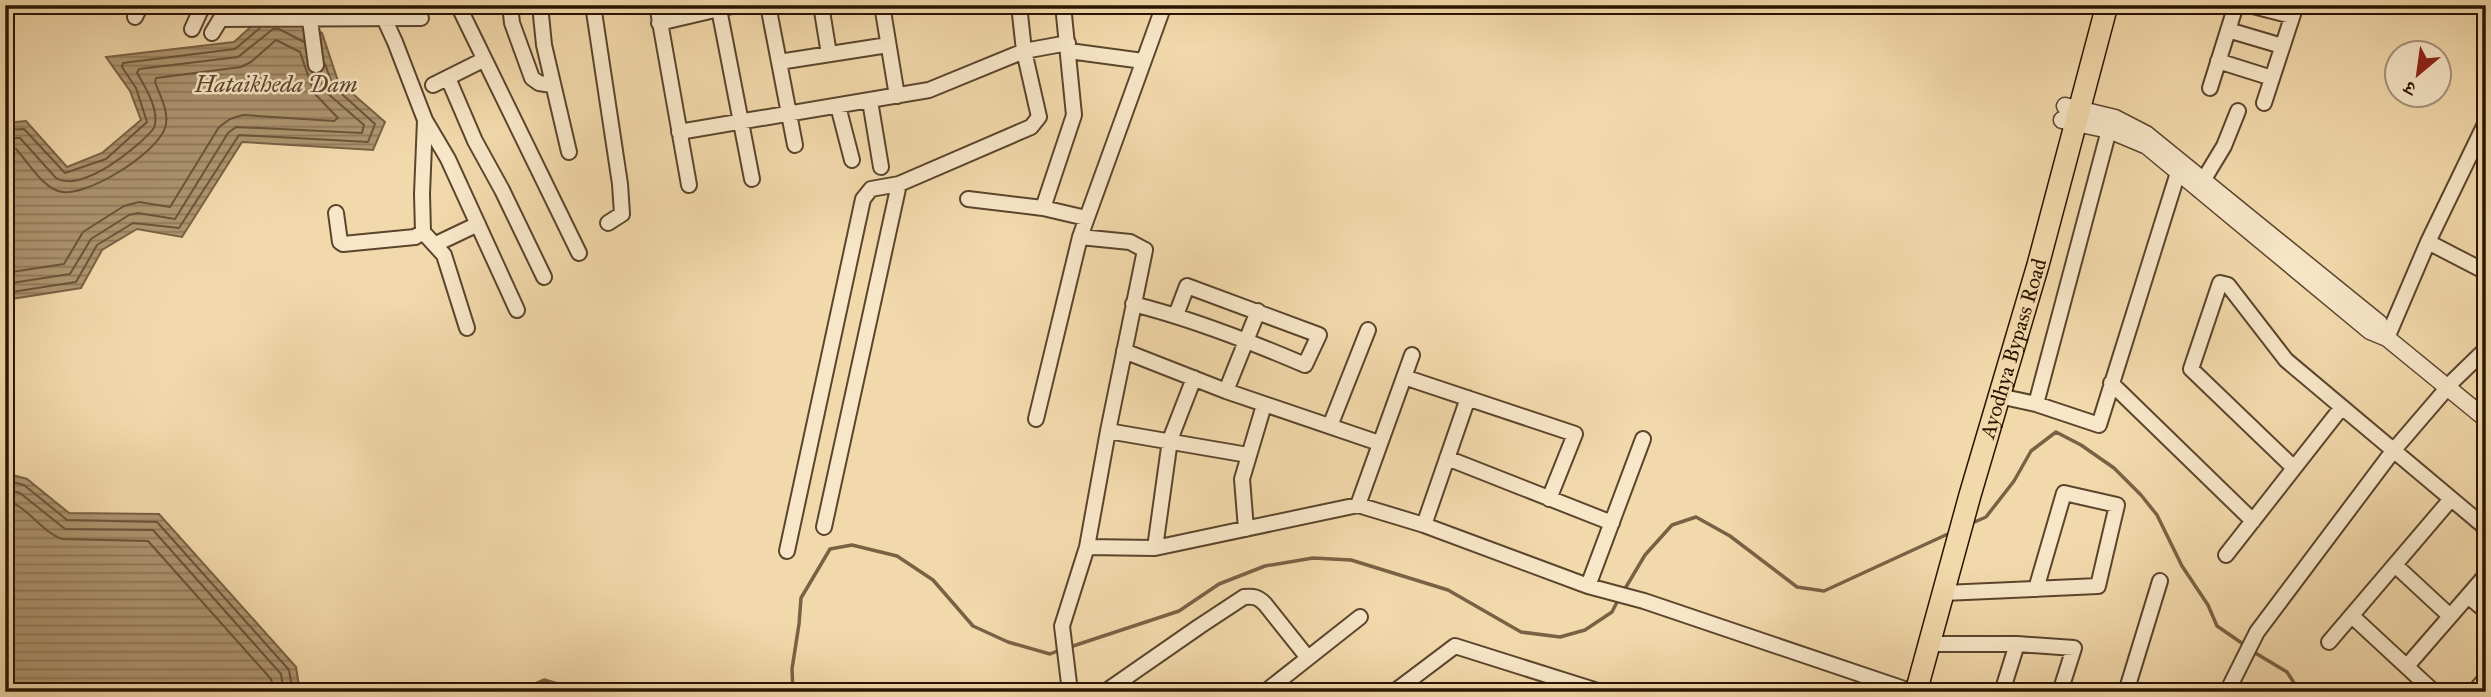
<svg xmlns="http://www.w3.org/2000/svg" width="2491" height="697" viewBox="0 0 2491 697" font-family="'IM FELL Great Primer','Noto Serif Devanagari',serif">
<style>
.water{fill:url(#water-rules);stroke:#796244;stroke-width:2}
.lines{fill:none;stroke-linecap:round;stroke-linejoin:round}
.shore{stroke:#6c5539;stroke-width:2}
.stream{stroke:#796244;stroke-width:3.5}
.minor-casing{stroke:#5b452c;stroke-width:18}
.tertiary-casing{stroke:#5b452c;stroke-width:19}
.primary-casing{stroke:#291401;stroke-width:24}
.minor{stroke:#f7e6c8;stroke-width:14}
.tertiary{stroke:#f7e6c8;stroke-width:16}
.primary{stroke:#f2d9ab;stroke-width:21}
.labels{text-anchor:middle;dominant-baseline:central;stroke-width:5;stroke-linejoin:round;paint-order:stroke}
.street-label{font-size:21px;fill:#291401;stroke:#f7e6c8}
.water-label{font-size:23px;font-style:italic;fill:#5e482e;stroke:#f7e6c8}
</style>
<defs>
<pattern id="water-rules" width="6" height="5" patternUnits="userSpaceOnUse" patternTransform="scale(1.75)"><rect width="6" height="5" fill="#ae9671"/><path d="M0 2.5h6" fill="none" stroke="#8e795a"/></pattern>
</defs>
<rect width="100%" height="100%" fill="#f2d9ab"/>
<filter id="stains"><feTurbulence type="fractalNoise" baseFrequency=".00286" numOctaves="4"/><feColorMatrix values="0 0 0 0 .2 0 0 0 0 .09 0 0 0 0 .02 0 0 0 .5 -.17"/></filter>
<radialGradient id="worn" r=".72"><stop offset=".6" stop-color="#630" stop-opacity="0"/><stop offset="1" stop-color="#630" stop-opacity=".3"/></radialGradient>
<path class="water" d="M 267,12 L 283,13 L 322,33 L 338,81 L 385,122 L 373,150 L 242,142 L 182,237 L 137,229 L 102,250 L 81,288 L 5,300 L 5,123 L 26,121 L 67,167 L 102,153 L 141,120 L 130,91 L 106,57 L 234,42 Z
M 5,473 L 27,479 L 69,513 L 159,514 L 296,667 L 300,692 L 5,692 Z"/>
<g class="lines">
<path class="shore" d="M 5,130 L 24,129 L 65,173 L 106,159 L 147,122 L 136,88 L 122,67 L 123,63 L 235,49 L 260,28
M 5,138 L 20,138 L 56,178 C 82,193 138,148 154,128 C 160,111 146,88 137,73 L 139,69 L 238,57 L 273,29 L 279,29 L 304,42
M 5,149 L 16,149 C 28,162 41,185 58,191 C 84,200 157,153 165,128 C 170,113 160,96 155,82 L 156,78 L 241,67 L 251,62 L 276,40 L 300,52 L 314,93 L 338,118 L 334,121 L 243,115 L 230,119 L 219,127 L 170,207 L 139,202 L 124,206 L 83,232 L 64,264 L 5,273
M 5,284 L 70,274 L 91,239 L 129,215 L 138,213 L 175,219 L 228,133 L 236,127 L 362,133 L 364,125 L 326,92 L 318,73
M 5,293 L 76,282 L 97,245 L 133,223 L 179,228 L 239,135 L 368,142 L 375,124 L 333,86 L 325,64
M 5,480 L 24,485 L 67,520 L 157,522 L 289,670 L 293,692
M 5,489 L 20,493 L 65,529 L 153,530 L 281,674 L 284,692
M 5,500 C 28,506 40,531 62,539 L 148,541 L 271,679 L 274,692"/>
<path class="stream" d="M 1970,524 L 1986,517 L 2014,481 L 2031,451 L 2056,432 L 2081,445 L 2114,468 L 2141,495 L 2157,515 L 2182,566 L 2208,605 L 2217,626 L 2246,646
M 1623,592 L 1645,555 L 1672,525 L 1696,517 L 1730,536 L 1797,587 L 1824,591 L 1950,533
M 1067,648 L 1179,611 L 1219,584 L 1265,566 L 1313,558 L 1351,560 L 1448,590 L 1521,632 L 1560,637 L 1585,630 L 1612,612 L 1619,598
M 2252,651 L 2287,672 L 2300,692
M 517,692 L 544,680 L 584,692
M 793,692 L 792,669 L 799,624 L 801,598 L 830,549 L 852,545 L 897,556 L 933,580 L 973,626 L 1008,642 L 1050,654 L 1060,650"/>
<defs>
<path id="minor" d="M 308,5 L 316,65
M 378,5 L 395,42 L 425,120 L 448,159 L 517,310
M 458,5 L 579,253
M 510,5 L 512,23 L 532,78 L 539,83 L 552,85
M 540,5 L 544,45 L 569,152
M 593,5 L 620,184 L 622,214 L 608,223
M 657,5 L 689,185
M 768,5 L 795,145
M 821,5 L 829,54
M 882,5 L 897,96
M 2249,5 L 2292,16
M 719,9 L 752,179
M 135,17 L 141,5
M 221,19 L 421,18
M 659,23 L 736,5
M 192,29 L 203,5
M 2228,30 L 2282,46
M 212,33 L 229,5
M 1069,51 L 1143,61
M 2218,61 L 2272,78
M 779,62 L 888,45
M 448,78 L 475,141 L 502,190 L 544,277
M 433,85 L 483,60
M 2210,88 L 2236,5
M 870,101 L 881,167
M 2264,103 L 2296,5
M 838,106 L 852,160
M 679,132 L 929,90 L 1024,51 L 1068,43
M 2198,189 L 2224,146 L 2238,111
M 968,199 L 1043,208 L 1086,218
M 1043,208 L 1074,115 L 1063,5
M 336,213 L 340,242 L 343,244 L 415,237 L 423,232 L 422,194 L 425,120
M 423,232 L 444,255 L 467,328
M 2428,242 L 2486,272
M 436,244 L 478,224
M 1133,304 C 1193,319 1249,341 1305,365 L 1319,335 L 1187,286 L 1176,315
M 2387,338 L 2428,242 L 2486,122
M 1124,351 L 1226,391 L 1379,443
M 1404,377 L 1575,434 L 1549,499
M 2111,383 L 2253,521
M 1226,391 L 1258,311
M 1999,396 L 2036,404 L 2099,425 L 2181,163
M 2036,404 L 2109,130 L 2113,122
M 1036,419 L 1080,237 L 1164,5
M 1330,426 L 1368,330
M 1108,431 L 1248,455
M 1447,458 L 1612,523
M 2294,468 L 2191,369 L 2220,283 L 2228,285 L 2286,360 L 2486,528
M 1358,505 L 1412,355
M 1424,525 L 1468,398
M 824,527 L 899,184
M 1246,529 L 1242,479 L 1264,405
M 1087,547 L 1155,548 L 1358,505 L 1424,525 L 1588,586 L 1644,601 L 1913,692
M 1155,548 L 1170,440 L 1194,378
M 787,551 L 863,199 L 871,189 L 899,184 L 1031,127 L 1039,117 L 1024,51 L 1019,5
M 2226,555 L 2342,407
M 2395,565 L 2450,616
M 1588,586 L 1643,439
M 1944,593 L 2098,586 L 2117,505 L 2064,493 L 2036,589
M 2468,596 L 2486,611
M 2352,616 L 2434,692
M 2329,642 L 2451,499
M 1930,644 L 2017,644 L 2074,648 L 2060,692
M 2407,666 L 2486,575
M 1070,692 L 1062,626 L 1087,547 L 1108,431 L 1145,250 L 1130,242 L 1080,237
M 1105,692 L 1200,626 L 1244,597 C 1254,596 1258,597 1265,604 L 1308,658
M 1265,692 L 1360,617
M 1394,692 L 1455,646 L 1601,692
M 2002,692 L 2017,644
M 2126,692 L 2160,581
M 2227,692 L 2257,632 L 2393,451 L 2454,380 L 2486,349
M 2474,692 L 2486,678"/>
<path id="tertiary" d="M 2065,106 L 2115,118 L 2146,134 L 2379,323 L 2387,338
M 2062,120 L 2109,130 L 2147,146 L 2370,331 L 2387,338 L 2486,419"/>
<g id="primary">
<path id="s1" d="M 1916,692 L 1970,495 L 2038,265 L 2107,5"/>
</g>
</defs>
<use href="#minor" class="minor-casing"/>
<use href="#tertiary" class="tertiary-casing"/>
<use href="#primary" class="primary-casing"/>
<use href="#minor" class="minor"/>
<use href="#tertiary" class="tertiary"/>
<use href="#primary" class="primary"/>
</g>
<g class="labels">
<g class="street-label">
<text stroke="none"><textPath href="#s1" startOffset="357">Ayodhya Bypass Road</textPath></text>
</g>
<g class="water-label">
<text x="276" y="84">Hataikheda Dam</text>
</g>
</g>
<rect width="2491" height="697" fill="none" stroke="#f2d9ab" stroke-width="28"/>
<rect x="7" y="7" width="2477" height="683" fill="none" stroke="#291401" stroke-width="3.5"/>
<rect x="14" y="14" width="2463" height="669" fill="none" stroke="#291401" stroke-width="2"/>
<g transform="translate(2418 74) rotate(209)"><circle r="33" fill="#f7e6c8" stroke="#a59278" stroke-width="2"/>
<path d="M0-5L12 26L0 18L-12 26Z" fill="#8f2418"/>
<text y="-10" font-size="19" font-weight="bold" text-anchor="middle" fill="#291401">उ</text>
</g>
<rect width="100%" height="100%" filter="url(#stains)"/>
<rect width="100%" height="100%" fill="url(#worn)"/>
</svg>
